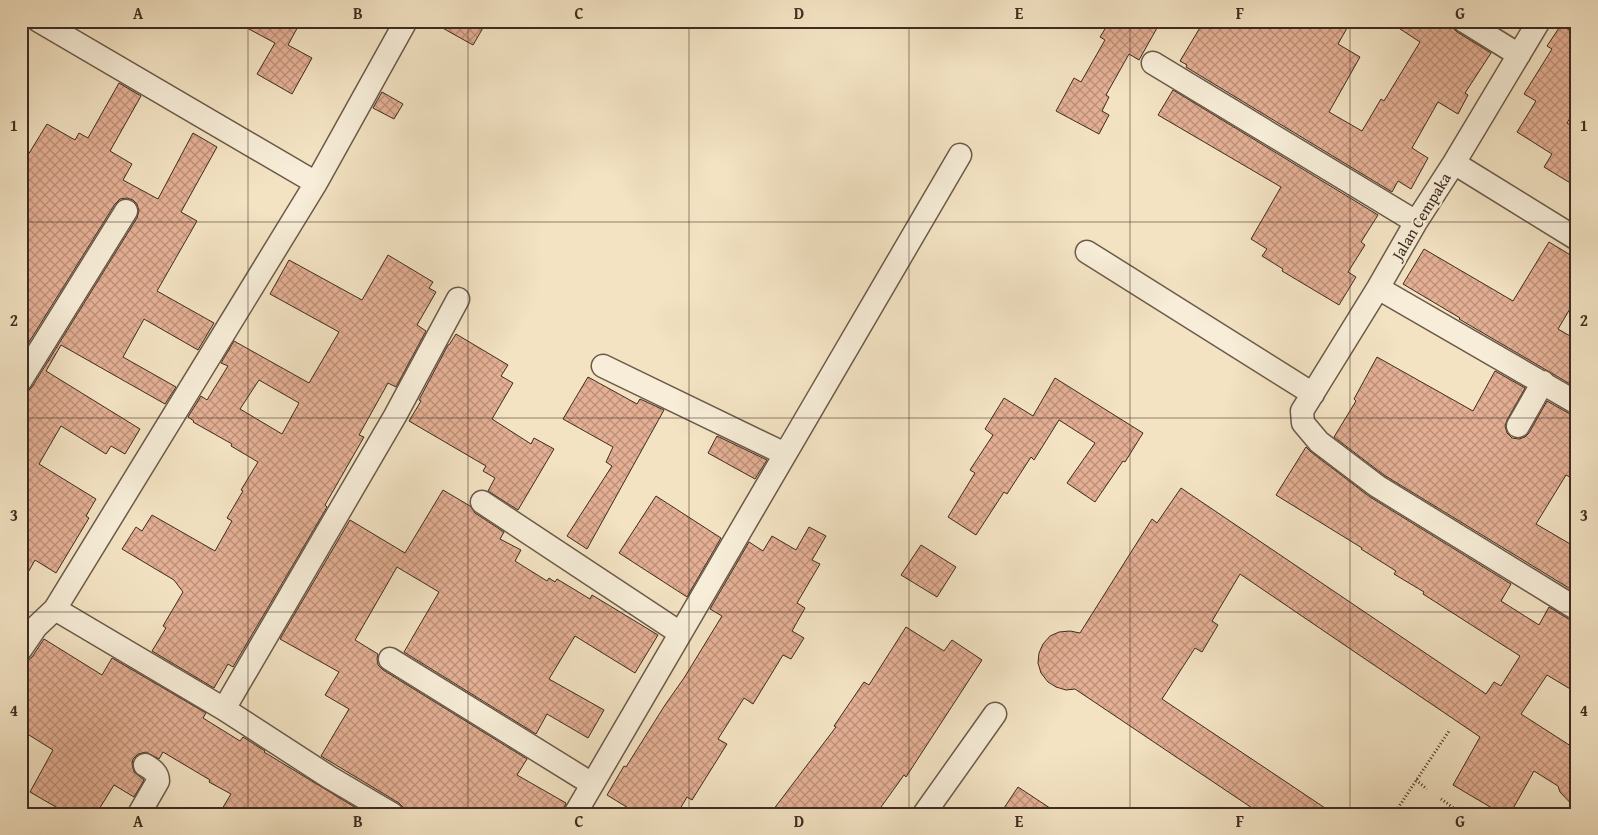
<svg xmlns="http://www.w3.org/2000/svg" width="1598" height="835" viewBox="0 0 1598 835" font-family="'Gentium Book Plus',serif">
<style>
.building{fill:url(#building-cross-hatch);stroke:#3f2c20;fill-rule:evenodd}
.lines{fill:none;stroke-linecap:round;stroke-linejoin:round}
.minor-casing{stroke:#6c5a49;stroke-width:25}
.path{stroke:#3f2c20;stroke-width:3;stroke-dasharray:1 2.5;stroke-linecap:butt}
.minor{stroke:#f7edd8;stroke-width:22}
.grid{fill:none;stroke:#3f2c20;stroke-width:1;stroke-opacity:0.55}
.labels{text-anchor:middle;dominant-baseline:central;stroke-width:4;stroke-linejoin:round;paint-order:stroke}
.street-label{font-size:16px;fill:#3f2c20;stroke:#f7edd8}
.neatline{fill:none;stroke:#3f2c20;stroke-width:2}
.grid-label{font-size:16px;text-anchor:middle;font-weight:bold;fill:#3f2c20}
</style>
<defs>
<pattern id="building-cross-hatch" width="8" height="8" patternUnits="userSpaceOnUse" patternTransform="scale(1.25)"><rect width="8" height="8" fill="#e4af94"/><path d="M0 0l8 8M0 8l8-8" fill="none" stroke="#ba8f78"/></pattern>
</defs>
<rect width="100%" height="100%" fill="#f3e3c3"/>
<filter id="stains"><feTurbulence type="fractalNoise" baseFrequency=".004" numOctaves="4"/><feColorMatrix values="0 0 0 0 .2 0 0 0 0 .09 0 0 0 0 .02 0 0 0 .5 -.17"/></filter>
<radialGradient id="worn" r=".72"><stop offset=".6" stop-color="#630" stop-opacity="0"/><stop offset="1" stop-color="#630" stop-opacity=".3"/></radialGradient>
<path class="building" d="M 234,21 L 301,21 L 288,45 L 312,58 L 292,94 L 257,74 L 275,43 Z
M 430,21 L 487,21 L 473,45 Z
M 1110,21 L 1159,21 L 1156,27 L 1157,28 L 1139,60 L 1129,54 L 1106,95 L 1109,97 L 1102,111 L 1109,115 L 1099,134 L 1056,111 L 1074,78 L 1081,82 L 1105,40 L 1100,37 Z
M 1204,21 L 1351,21 L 1338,44 L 1360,57 L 1329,112 L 1362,131 L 1381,99 L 1384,101 L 1420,42 L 1388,21 L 1451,21 L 1453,28 L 1457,32 L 1491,53 L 1465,93 L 1468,95 L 1458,114 L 1438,102 L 1412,148 L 1428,158 L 1411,189 L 1398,181 L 1392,192 L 1186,67 L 1187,65 L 1180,61 Z
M 1561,25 L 1577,35 L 1577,107 L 1567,123 L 1577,129 L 1577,187 L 1544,167 L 1552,154 L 1517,132 L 1536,101 L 1524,94 L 1552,49 L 1547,46 Z
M 119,83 L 141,96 L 110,151 L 132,164 L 123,180 L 158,199 L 193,133 L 217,147 L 181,212 L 197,221 L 157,291 L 214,323 L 198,350 L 144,319 L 123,357 L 176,387 L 165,404 L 61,345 L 46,371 L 140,429 L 125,454 L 111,446 L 106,454 L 61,426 L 39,464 L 96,499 L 86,516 L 89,518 L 56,573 L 35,560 L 21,585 L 21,393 L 28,391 L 32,387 L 137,218 L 139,211 L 137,204 L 133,200 L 127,198 L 120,199 L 115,204 L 21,355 L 21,151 L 28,155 L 47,124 L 75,140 L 79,133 L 88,138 Z
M 1173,90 L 1378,215 L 1361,242 L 1365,245 L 1348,272 L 1356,277 L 1339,305 L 1282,271 L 1283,269 L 1262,256 L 1267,249 L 1251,239 L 1281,187 L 1158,115 Z
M 382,92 L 403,104 L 394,119 L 373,108 Z
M 1549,242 L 1577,259 L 1577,297 L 1558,329 L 1577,340 L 1577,388 L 1459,319 L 1460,318 L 1403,284 L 1424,249 L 1513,301 Z
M 388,255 L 433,282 L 429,288 L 436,292 L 417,325 L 426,331 L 396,387 L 388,383 L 359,435 L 364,437 L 325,505 L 327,507 L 233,667 L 228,664 L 214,688 L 152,651 L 166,628 L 163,626 L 183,592 L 174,580 L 122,549 L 136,527 L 142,531 L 152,515 L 215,551 L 232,521 L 227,518 L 243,491 L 241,490 L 258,462 L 231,446 L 232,444 L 193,422 L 194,421 L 188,417 L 201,396 L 207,400 L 228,366 L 221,363 L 234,341 L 309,383 L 339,332 L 270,294 L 289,260 L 362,300 ZM 259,380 L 299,403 L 282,434 L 240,409 Z
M 456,334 L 508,365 L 501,376 L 513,383 L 492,419 L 531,444 L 534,438 L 554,449 L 518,510 L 488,491 L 495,478 L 483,471 L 486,466 L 409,421 L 421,401 L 419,400 L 448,345 L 449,345 Z
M 1377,357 L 1473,411 L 1495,371 L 1525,388 L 1507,420 L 1505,426 L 1507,433 L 1512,438 L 1519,439 L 1525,437 L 1529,433 L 1547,401 L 1570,414 L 1577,416 L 1577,481 L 1566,475 L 1536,524 L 1577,548 L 1577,593 L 1384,475 L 1334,437 L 1356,401 L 1354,399 Z
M 588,377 L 637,404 L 640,399 L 664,410 L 587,549 L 567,536 L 612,466 L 606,462 L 613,447 L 563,419 Z
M 1055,378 L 1143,433 L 1125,462 L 1123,461 L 1095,502 L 1067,483 L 1095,443 L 1059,420 L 1034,460 L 1031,457 L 1007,494 L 1004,492 L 976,535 L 948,517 L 975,473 L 970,470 L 993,435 L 985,429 L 1004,398 L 1033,416 Z
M 717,436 L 767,460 L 755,479 L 708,453 Z
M 1306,447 L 1311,452 L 1370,497 L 1511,584 L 1501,601 L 1539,625 L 1549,607 L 1570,620 L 1577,622 L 1577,693 L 1547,675 L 1521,714 L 1577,750 L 1577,810 L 1560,792 L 1558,786 L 1534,771 L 1510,814 L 1502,814 L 1453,785 L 1480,737 L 1240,574 L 1212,621 L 1218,625 L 1202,652 L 1195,648 L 1162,699 L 1334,814 L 1261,814 L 1075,689 L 1066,690 L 1056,687 L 1048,682 L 1041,673 L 1038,663 L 1039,653 L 1043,644 L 1050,636 L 1059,632 L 1070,631 L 1080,633 L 1152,519 L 1157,523 L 1181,488 L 1486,694 L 1494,682 L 1501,686 L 1520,656 L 1423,594 L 1424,592 L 1394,574 L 1396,571 L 1361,549 L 1362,548 L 1276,495 Z
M 443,490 L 470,506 L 475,513 L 504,532 L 500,539 L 521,550 L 515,561 L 547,581 L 549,578 L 555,582 L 557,579 L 590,599 L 592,595 L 658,635 L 635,673 L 575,636 L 549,679 L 604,710 L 588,738 L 547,714 L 536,734 L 404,652 L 439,592 L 397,567 L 355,640 L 378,654 L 377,659 L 378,665 L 383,670 L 527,759 L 517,775 L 566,803 L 562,814 L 405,814 L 403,807 L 399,803 L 321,756 L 349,709 L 325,695 L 339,672 L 280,639 L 350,520 L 405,553 Z
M 656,496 L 721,538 L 687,597 L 619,553 Z
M 809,527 L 826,536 L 812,560 L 820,564 L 797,603 L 805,608 L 792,631 L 804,638 L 791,659 L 783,655 L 753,704 L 744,698 L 718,739 L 727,744 L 692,800 L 687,797 L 677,814 L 638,814 L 607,795 L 624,766 L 626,767 L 665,705 L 684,678 L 722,616 L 710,609 L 749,542 L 763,551 L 772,536 L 796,550 Z
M 921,545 L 956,567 L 937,597 L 901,575 Z
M 906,627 L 944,651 L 952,640 L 982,660 L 906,777 L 904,775 L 876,814 L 770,814 L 836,727 L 834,726 L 864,682 L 869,685 Z
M 44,639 L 102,675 L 112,658 L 206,713 L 203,718 L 240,741 L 243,737 L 265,751 L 264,752 L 366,814 L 219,814 L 231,794 L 209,782 L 210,780 L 163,752 L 159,759 L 146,752 L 138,754 L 133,759 L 132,764 L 134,772 L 144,780 L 134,797 L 114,785 L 96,814 L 68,814 L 30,792 L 53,750 L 21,730 L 21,662 L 27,661 L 32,657 Z
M 1018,787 L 1059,814 L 1000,814 Z"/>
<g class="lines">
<defs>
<path id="minor" d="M 39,21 L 316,183
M 1464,21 L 1519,55
M 1539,21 L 1454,163 L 1416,222 L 1378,288 L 1302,411 L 1303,423 L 1319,442 L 1377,486 L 1577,609
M 1153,63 L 1416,222
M 1454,163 L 1577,239
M 1087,252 L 1313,394
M 1378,288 L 1577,403
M 603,366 L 785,454
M 21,380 L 126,211
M 1518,426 L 1543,382
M 482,502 L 680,633
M 55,609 L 224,709
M 21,649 L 36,627 L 55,609 L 316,183 L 406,21
M 390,659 L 592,784
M 139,814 L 158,781 C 158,773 152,769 145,765
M 392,814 L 329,777 L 224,709 L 395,416 L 458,299
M 575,814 L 960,155
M 924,814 L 995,714"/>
</defs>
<use href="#minor" class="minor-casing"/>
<path class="path" d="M 1416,780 L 1427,789
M 1441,799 L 1462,814
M 1394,814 L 1449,731"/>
<use href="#minor" class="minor"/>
</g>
<path class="grid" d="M 248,21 L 248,814M 468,21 L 468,814M 689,21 L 689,814M 909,21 L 909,814M 1130,21 L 1130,814M 1350,21 L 1350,814M 21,222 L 1577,222M 21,418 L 1577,418M 21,612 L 1577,612"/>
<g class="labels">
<g class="street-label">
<text transform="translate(1421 216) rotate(-59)">Jalan Cempaka</text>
</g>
</g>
<rect width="1598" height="835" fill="none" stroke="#f3e3c3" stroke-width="55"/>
<rect x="28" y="28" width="1542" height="780" class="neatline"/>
<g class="grid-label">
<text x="138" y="19">A</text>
<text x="358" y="19">B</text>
<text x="579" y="19">C</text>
<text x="799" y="19">D</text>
<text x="1019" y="19">E</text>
<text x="1240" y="19">F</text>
<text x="1460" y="19">G</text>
<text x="14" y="131">1</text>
<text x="1584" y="131">1</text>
<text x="14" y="326">2</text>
<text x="1584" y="326">2</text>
<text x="14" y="521">3</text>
<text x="1584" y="521">3</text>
<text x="14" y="716">4</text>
<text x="1584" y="716">4</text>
<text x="138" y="827">A</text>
<text x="358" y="827">B</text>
<text x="579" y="827">C</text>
<text x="799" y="827">D</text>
<text x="1019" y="827">E</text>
<text x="1240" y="827">F</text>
<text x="1460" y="827">G</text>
</g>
<rect width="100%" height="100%" filter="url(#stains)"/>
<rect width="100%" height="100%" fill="url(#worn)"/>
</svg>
